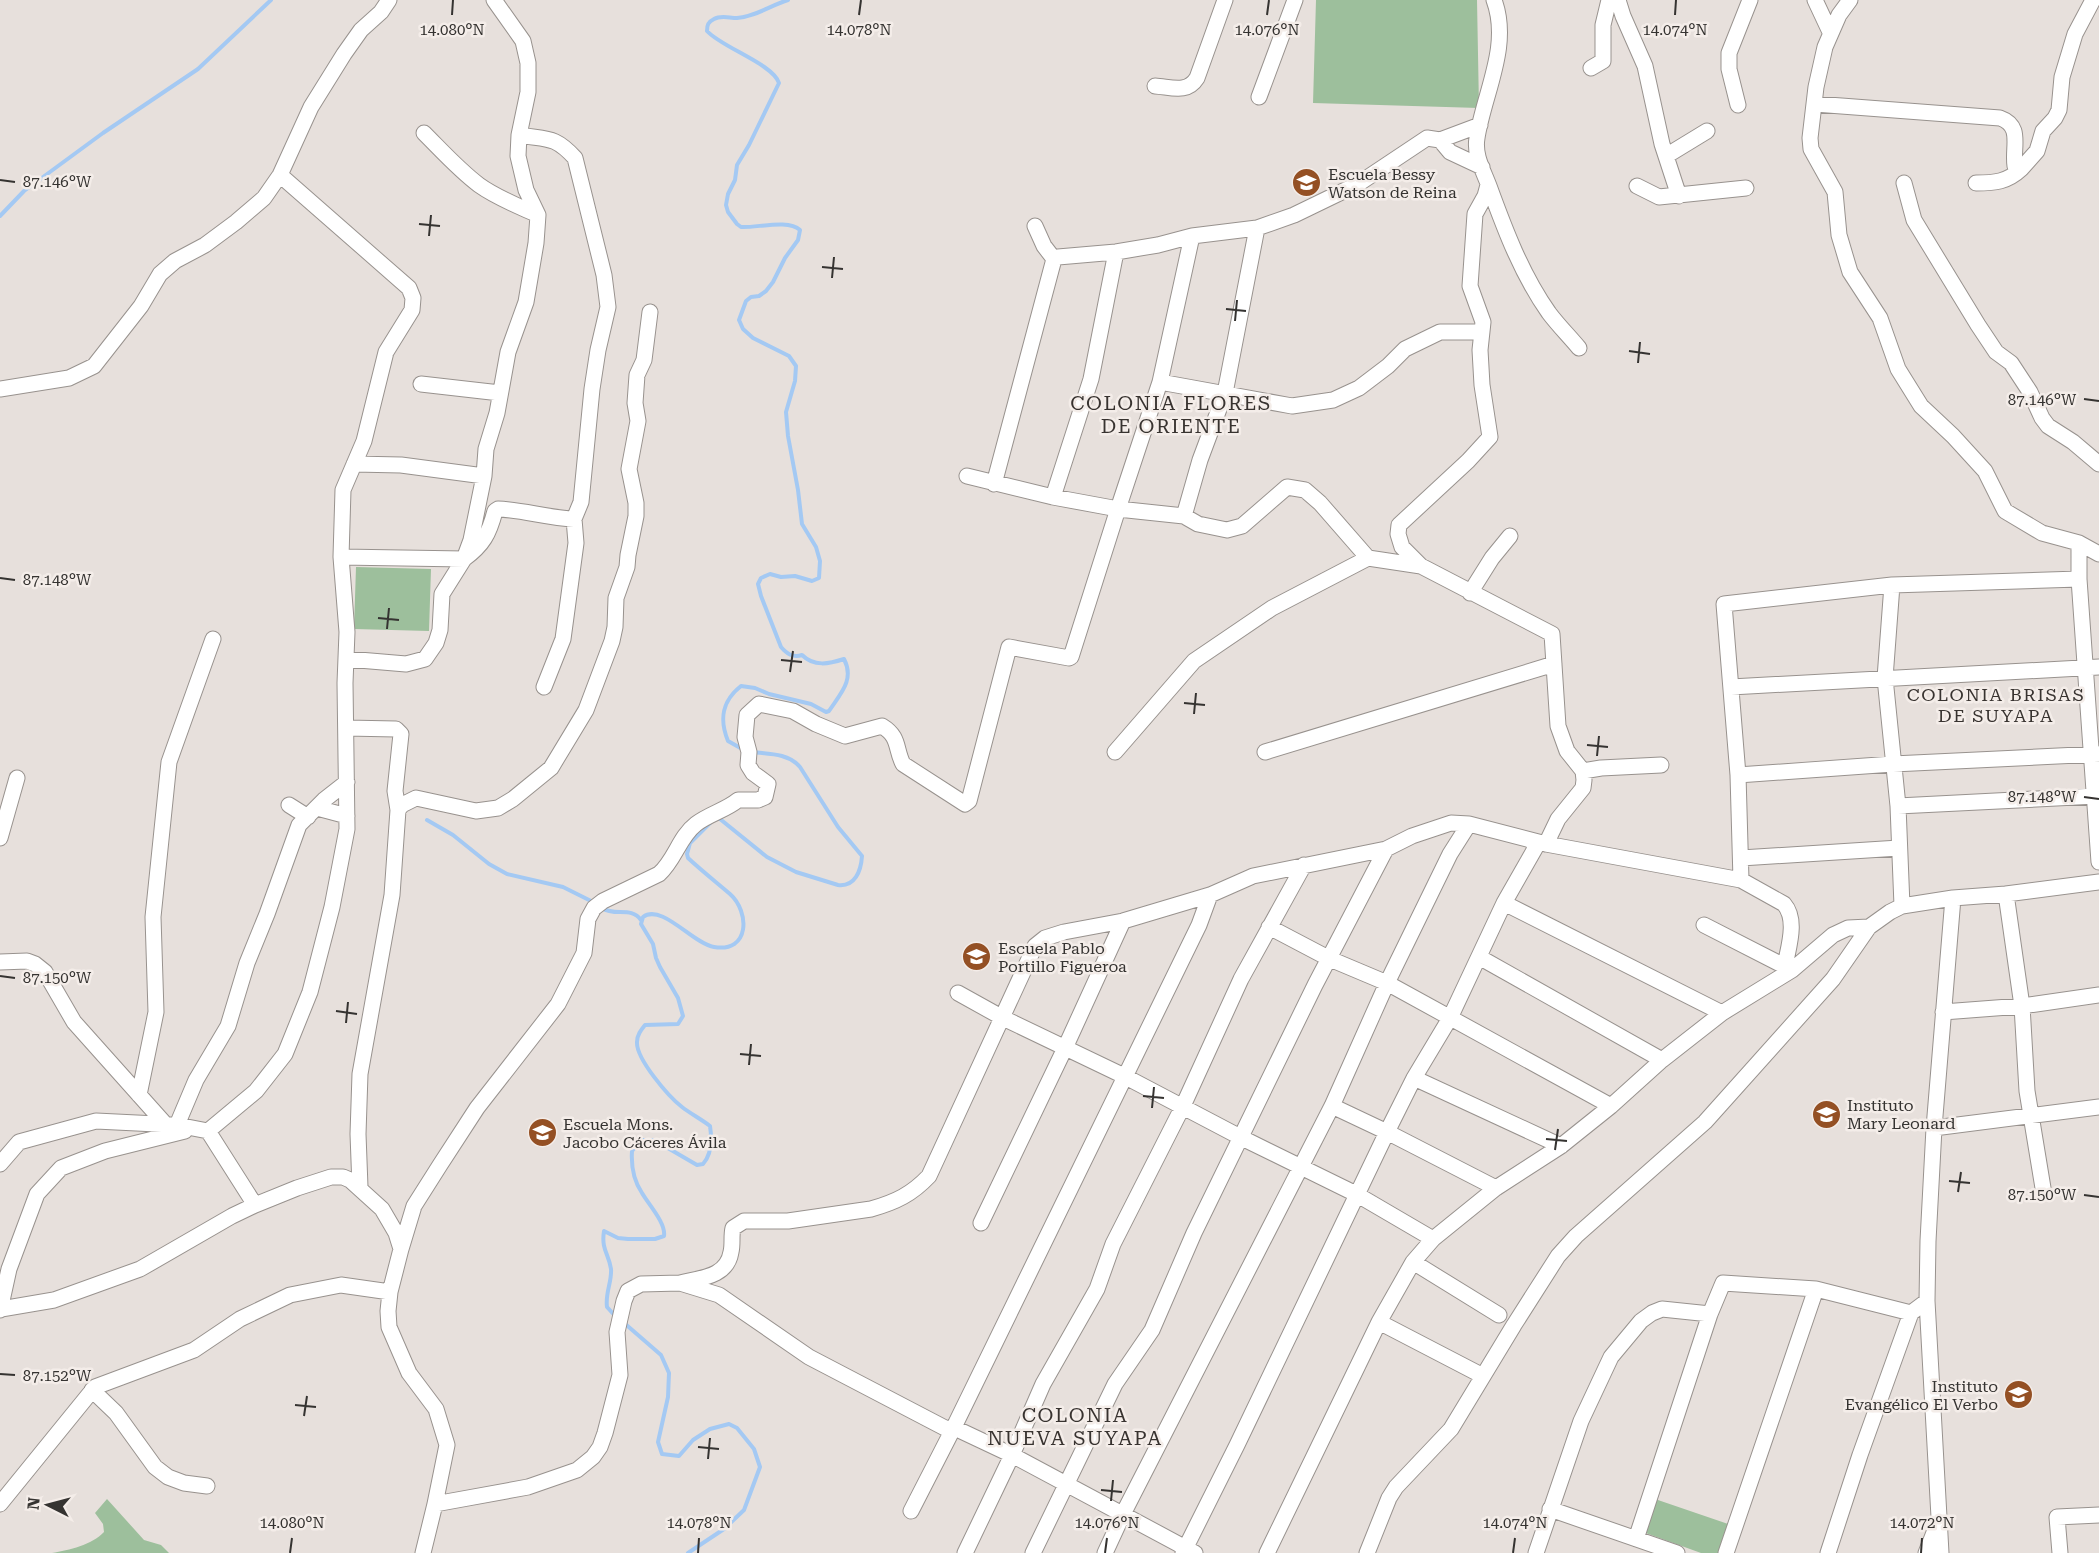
<svg xmlns="http://www.w3.org/2000/svg" width="2099" height="1553" viewBox="0 0 2099 1553" font-family="'Roboto Serif',serif">
<style>
.green{fill:#9dbf9c}
.lines{fill:none;stroke-linecap:round;stroke-linejoin:round}
.stream{stroke:#a4c9f3;stroke-width:4}
.minor-casing{stroke:#98928e;stroke-width:17}
.minor{stroke:#fff;stroke-width:15}
.ticks{fill:none;stroke:#353331;stroke-width:2}
.labels{text-anchor:middle;dominant-baseline:central;stroke-width:5;stroke-linejoin:round;paint-order:stroke}
.poi-label{font-size:16px;fill:#353331;stroke:#f4ede9;text-anchor:start}
.neighbourhood-label{font-size:18px;letter-spacing:1.5px;fill:#383330;stroke:#f4ede9}
.quarter-label{font-size:20px;letter-spacing:1.5px;fill:#383330;stroke:#f4ede9}
.ticks-label{font-size:15px;text-anchor:middle;fill:#353331;stroke:#f4ede9;stroke-width:5;stroke-linejoin:round;paint-order:stroke}
</style>
<rect width="100%" height="100%" fill="#e7e0dc"/>
<path class="green" d="M 1316,0 L 1477,0 L 1479,108 L 1313,103 Z
M 356,567 L 431,569 L 429,631 L 354,629 Z
M 107,1499 L 144,1540 L 161,1545 L 169,1553 L 52,1553 C 69,1550 92,1545 104,1532 L 103,1524 L 95,1513 Z
M 1655,1499 L 1734,1526 L 1724,1553 L 1701,1553 L 1643,1532 Z"/>
<g class="lines">
<path class="stream" d="M 0,216 L 24,191 L 103,133 L 198,69 L 271,0
M 744,750 L 728,741 C 719,719 722,701 741,686 L 755,688 L 769,694 L 811,704 L 826,712 L 829,711 C 840,694 855,680 844,659 C 829,664 814,667 802,655 C 793,658 787,654 781,647 L 761,596 L 758,584 L 761,578 L 770,574 L 781,577 L 795,576 L 812,581 L 819,578 L 820,561 L 816,547 L 802,524 L 798,490 L 788,436 L 786,412 L 795,381 L 796,366 L 789,356 L 753,338 L 743,329 L 739,320 L 746,301 L 751,297 L 759,296 L 766,291 L 773,282 L 785,258 L 798,240 L 800,230 C 788,219 757,228 741,227 L 737,224 L 728,212 L 726,205 L 728,194 L 735,180 L 737,165 L 749,145 L 779,83 C 773,64 721,47 707,31 C 707,25 708,22 714,19 C 721,15 729,18 737,18 C 755,17 771,5 788,0
M 716,819 L 720,819 L 767,857 L 796,872 L 838,885 C 855,887 861,871 862,856 L 838,827 L 800,767 C 788,753 769,754 751,752
M 427,820 L 453,835 L 489,864 L 507,874 L 563,887 L 593,902
M 602,908 C 615,917 631,906 641,920
M 617,1318 L 607,1307 C 605,1293 612,1282 611,1269 C 609,1254 601,1250 604,1231 L 618,1238 L 628,1239 L 655,1239 L 664,1236 C 666,1223 649,1205 642,1193 C 634,1181 631,1166 632,1151 L 641,1140 L 654,1140 L 697,1165 L 703,1164 C 712,1154 712,1139 710,1126 C 701,1119 691,1114 682,1107 C 669,1097 636,1059 637,1042 C 637,1035 641,1030 645,1025 L 678,1024 L 683,1016 L 678,998 L 660,967 L 656,958 L 653,944 L 641,924 L 643,917 C 662,903 693,944 714,947 C 750,953 750,912 730,894 C 716,882 702,871 688,858 L 687,854 L 690,843 L 710,823
M 623,1322 L 661,1355 L 669,1373 L 668,1397 L 658,1442 L 662,1454 L 679,1456 L 693,1440 L 710,1429 L 729,1424 L 737,1428 L 754,1449 L 760,1467 L 744,1510 L 724,1529 L 688,1553"/>
<defs>
<path id="minor" d="M 1494,0 C 1511,46 1484,93 1477,138 C 1474,155 1483,170 1489,186 C 1505,230 1522,275 1549,313 C 1558,325 1569,336 1579,348
M 1618,0 L 1623,16 L 1645,66 L 1662,144 L 1679,196
M 1815,0 L 1830,32
M 1850,0 L 1839,15 L 1825,47 L 1816,87 L 1810,138 L 1811,149 L 1835,192 L 1839,235 L 1850,272 L 1880,318 L 1898,369 L 1921,406 L 1953,436 L 1985,471 L 2005,511 L 2042,533 L 2079,543 L 2099,554
M 1591,68 L 1603,61 L 1603,25 L 1609,0
M 1155,86 C 1171,87 1187,94 1197,78 L 1225,0
M 1259,97 L 1295,0
M 1815,104 L 2000,118 C 2023,126 2012,147 2015,166 L 2021,169 L 2037,151 L 2043,131 L 2055,118 L 2059,110 L 2062,77 L 2075,34 L 2093,0
M 1738,105 L 1729,69 L 1729,53 L 1750,0
M 424,133 C 442,151 459,170 479,185 C 497,198 518,206 538,215
M 519,135 C 547,140 554,135 575,158 L 604,275 L 608,307 L 598,350 L 592,389 L 581,502 L 574,519 L 576,543 L 563,639 L 544,687
M 1440,140 L 1450,152 L 1482,167
M 1666,156 L 1707,131
M 1904,183 L 1914,220 L 1978,325 L 1996,352 L 2011,363 L 2030,392 L 2042,418 L 2048,426 L 2073,442 L 2099,464
M 1976,183 C 1995,183 2007,182 2021,169
M 1488,185 L 1485,196 L 1475,214 L 1470,286 L 1483,322 L 1480,350 L 1482,385 L 1490,437 L 1468,461 L 1399,525 L 1398,534 L 1402,547 L 1421,566 L 1552,634 L 1558,726 L 1567,751 L 1583,771 L 1584,780 L 1583,788 L 1558,819 L 1546,844
M 1637,186 L 1659,197 L 1746,188
M 1035,226 L 1044,246 L 1054,259
M 1054,259 L 1058,257 L 1116,252 L 1158,245 L 1192,236 L 1257,228 L 1294,215 L 1358,184 L 1427,138 L 1440,140 L 1480,125
M 1160,382 L 1292,406 L 1333,400 L 1359,388 L 1388,366 L 1405,349 L 1440,332 L 1482,332
M 421,384 L 500,393
M 0,389 L 69,378 L 94,366 L 141,306 L 160,274 L 175,261 L 205,245 L 236,222 L 264,198 L 280,175 L 311,107 L 344,54 L 361,30 L 381,12 L 389,0
M 354,464 L 401,465 L 484,476
M 967,476 L 1053,497 L 1118,509 L 1160,382 L 1192,236
M 994,484 L 1054,259
M 1053,497 L 1091,379 L 1116,252
M 1184,516 L 1200,460 L 1225,393 L 1257,228
M 2079,543 L 2079,579 L 2099,862
M 341,557 L 464,559 C 483,545 489,534 495,511 L 498,509 C 523,510 548,518 574,519
M 1892,585 L 1885,678 L 1898,806 L 1902,906
M 1470,593 L 1492,558 L 1510,536
M 347,659 L 406,664 L 425,659 L 436,643 L 440,630 L 442,594 L 464,559 L 471,540 L 484,476 L 486,449 L 497,413 L 508,352 L 526,302 L 536,243 L 538,215 L 526,190 L 518,156 L 519,135 L 528,92 L 528,63 L 523,41 L 494,0
M 1731,687 L 2099,667
M 346,728 L 396,729 L 401,734 L 395,791 L 398,810
M 1115,752 L 1194,661 L 1272,608 L 1368,558 L 1421,566
M 1265,752 L 1554,664
M 1583,771 L 1601,768 L 1661,765
M 1738,775 L 1893,764 L 2099,754
M 289,805 L 308,817
M 1898,806 L 2096,796
M 317,808 L 347,816
M 0,838 L 17,778
M 1741,858 L 1899,848
M 1741,880 L 1738,775 L 1724,604 L 1892,585 L 2079,579
M 2006,894 L 2022,1006 L 2027,1091 L 2043,1188
M 1504,903 L 1722,1013
M 1704,925 L 1792,970
M 1269,927 L 1330,959 L 1387,983 L 1611,1106
M 1479,957 L 1662,1060
M 0,962 L 27,961 L 35,964 L 45,972 L 74,1022 L 166,1125
M 958,993 L 1003,1018 L 1124,1076 L 1242,1138 L 1356,1194 L 1433,1239
M 1943,1012 L 2022,1006 L 2099,995
M 1414,1078 L 1561,1146
M 139,1095 L 156,1012 L 153,917 L 169,762 L 213,639
M 1332,1106 L 1387,1132 L 1496,1188
M 177,1125 L 196,1080 L 228,1026 L 247,963 L 267,914 L 299,825 L 324,800 L 347,782
M 1934,1128 L 2099,1107
M 208,1131 L 256,1091 L 285,1054 L 310,992 L 332,907 L 347,829 L 345,683 L 347,632 L 341,557 L 343,490 L 364,441 L 386,352 L 412,310 L 413,298 L 409,288 L 280,175
M 0,1164 L 19,1142 L 96,1121 L 177,1125 L 208,1131 L 255,1205
M 360,1187 L 358,1134 L 360,1074 L 392,895 L 398,810 L 402,805 L 416,798 L 476,811 L 498,808 L 513,799 L 551,768 L 586,710 L 612,641 L 615,627 L 616,598 L 627,567 L 628,555 L 636,516 L 636,503 L 629,469 L 638,421 L 635,403 L 637,375 L 644,360 L 650,312
M 981,1223 L 1065,1048 L 1123,921
M 401,1249 L 414,1206 L 440,1165 L 477,1108 L 558,1004 L 584,953 L 588,919 L 594,908 L 603,901 L 659,874 C 675,860 679,837 696,824 C 709,814 726,810 738,800 L 758,800 L 765,797 L 768,784 L 753,773 L 748,765 L 749,752 L 745,737 L 747,715 L 759,704 L 793,711 L 816,724 L 845,736 L 882,726 C 900,737 895,748 903,764 L 965,804 L 969,801 L 1009,647 L 1069,658 L 1071,657 L 1118,509 L 1184,516 L 1198,524 L 1227,530 L 1242,526 L 1287,487 L 1305,490 L 1320,503 L 1368,558
M 1413,1262 L 1499,1315
M 680,1283 C 701,1278 727,1277 731,1252 C 733,1244 731,1236 733,1228 L 744,1221 L 788,1221 L 871,1209 C 896,1202 912,1194 929,1176 L 1035,946 L 1045,938 L 1064,932 L 1123,921 L 1210,895 L 1253,876 L 1386,849 L 1412,836 L 1451,823 L 1469,824 L 1546,844 L 1741,880 L 1784,904 C 1798,920 1788,948 1785,966
M 1,1309 L 54,1300 L 140,1269 L 232,1216 L 255,1205 L 297,1188 L 331,1177 L 343,1177 L 350,1180 L 382,1209 L 396,1233 L 401,1249 L 390,1292 L 388,1311 L 389,1327 L 409,1373 L 436,1409 L 447,1445 L 435,1504 L 423,1553
M 0,1310 L 9,1269 L 37,1194 L 61,1168 L 105,1151 L 185,1131
M 1379,1322 L 1483,1376
M 92,1390 L 116,1413 L 155,1467 L 168,1477 L 184,1483 L 207,1486
M 0,1504 L 95,1387 L 194,1350 L 240,1319 L 290,1295 L 341,1285 L 390,1292
M 435,1504 L 528,1487 L 577,1470 L 593,1457 L 600,1447 L 605,1433 L 620,1375 L 617,1332 L 624,1301 L 628,1291 L 641,1284 L 680,1283 L 719,1295 L 809,1357 L 945,1428 L 959,1430 L 1012,1455 L 1195,1553
M 1550,1509 L 1677,1553
M 911,1511 L 953,1429 L 1199,925 L 1210,895
M 1636,1539 L 1710,1314 L 1723,1283 L 1816,1289 L 1911,1313 L 1927,1301
M 965,1553 L 1012,1455 L 1043,1384 L 1097,1289 L 1113,1244 L 1183,1106 L 1241,979 L 1304,865
M 1033,1553 L 1115,1384 L 1152,1330 L 1194,1233 L 1315,985 L 1386,849
M 1105,1553 L 1123,1514 L 1332,1106 L 1387,983 L 1450,854 L 1469,824
M 1183,1553 L 1237,1445 L 1387,1132 L 1414,1078 L 1450,1018 L 1504,903 L 1537,845 L 1531,841
M 1267,1553 L 1379,1322 L 1413,1262 L 1433,1239 L 1496,1188 L 1561,1146 L 1611,1106 L 1662,1060 L 1722,1013 L 1792,970 L 1833,935 L 1848,928 L 1869,927
M 1367,1553 L 1389,1498 L 1396,1487 L 1451,1429 L 1514,1325 L 1558,1256 L 1576,1236 L 1705,1122 L 1833,979 L 1869,927 L 1890,912 L 1902,906 L 1953,898 L 2006,894 L 2099,882
M 1536,1553 L 1581,1421 L 1611,1357 L 1641,1321 L 1652,1313 L 1662,1309 L 1710,1314
M 1726,1553 L 1816,1289
M 1828,1553 L 1860,1455 L 1911,1313
M 1926,1553 L 1937,1525
M 1941,1553 L 1927,1301 L 1928,1241 L 1934,1128 L 1953,898
M 2060,1553 L 2057,1517 L 2099,1515"/>
</defs>
<use href="#minor" class="minor-casing"/>
<use href="#minor" class="minor"/>
</g>
<path class="ticks" d="M 452,15 L 453,0M 859,15 L 861,0M 1267,15 L 1269,0M 1675,15 L 1676,0M 0,180 L 15,182M 419,224 L 440,226M 429,236 L 431,215M 822,267 L 843,269M 832,278 L 834,257M 1226,309 L 1246,311M 1235,321 L 1237,300M 1629,351 L 1650,354M 1638,363 L 1640,342M 2084,399 L 2099,401M 0,578 L 15,580M 378,618 L 399,620M 387,629 L 389,608M 781,660 L 802,662M 790,672 L 793,651M 1184,703 L 1205,705M 1194,714 L 1196,693M 1587,745 L 1608,747M 1597,756 L 1599,736M 2084,797 L 2099,799M 0,976 L 15,978M 336,1011 L 357,1014M 346,1023 L 348,1002M 740,1054 L 761,1056M 749,1065 L 751,1044M 1143,1096 L 1164,1098M 1152,1108 L 1154,1087M 1546,1139 L 1567,1141M 1555,1150 L 1558,1129M 1949,1181 L 1970,1183M 1958,1192 L 1961,1172M 2084,1195 L 2099,1197M 0,1374 L 15,1375M 295,1405 L 316,1407M 304,1416 L 307,1396M 698,1447 L 719,1449M 708,1459 L 710,1438M 1101,1490 L 1122,1492M 1111,1501 L 1113,1480M 290,1553 L 292,1538M 698,1553 L 699,1538M 1105,1553 L 1107,1538M 1513,1553 L 1515,1538M 1921,1553 L 1922,1538"/>
<defs>
<symbol id="school-disc" viewBox="-11 -11 22 22"><circle r="9.5" fill="#945024" stroke="#f4ede9"/><path d="M0-5L7-2L0 1L-7-2ZM-4 1L0 2.5L4 1V4Q0 6-4 4Z" fill="#fff"/></symbol>
</defs>
<g fill-rule="evenodd">
<use href="#school-disc" x="1290" y="166" width="33" height="33"/>
<use href="#school-disc" x="960" y="940" width="33" height="33"/>
<use href="#school-disc" x="1810" y="1098" width="33" height="33"/>
<use href="#school-disc" x="526" y="1116" width="33" height="33"/>
<use href="#school-disc" x="2002" y="1378" width="33" height="33"/>
</g>
<g class="labels">
<g class="poi-label">
<text x="1328" y="174">Escuela Bessy<tspan x="1328" dy="18">Watson de Reina</tspan></text>
<text x="998" y="948">Escuela Pablo<tspan x="998" dy="18">Portillo Figueroa</tspan></text>
<text x="1847" y="1105">Instituto<tspan x="1847" dy="18">Mary Leonard</tspan></text>
<text x="563" y="1124">Escuela Mons.<tspan x="563" dy="18">Jacobo Cáceres Ávila</tspan></text>
<text x="1998" y="1386" text-anchor="end">Instituto<tspan x="1998" dy="18">Evangélico El Verbo</tspan></text>
</g>
<g class="neighbourhood-label">
<text x="1996" y="694">COLONIA BRISAS<tspan x="1996" dy="21">DE SUYAPA</tspan></text>
</g>
<g class="quarter-label">
<text x="1171" y="403">COLONIA FLORES<tspan x="1171" dy="23">DE ORIENTE</tspan></text>
<text x="1075" y="1415">COLONIA<tspan x="1075" dy="23">NUEVA SUYAPA</tspan></text>
</g>
</g>
<g class="ticks-label">
<text x="452" y="35">14.080°N</text>
<text x="859" y="35">14.078°N</text>
<text x="1267" y="35">14.076°N</text>
<text x="1675" y="35">14.074°N</text>
<text x="57" y="187">87.146°W</text>
<text x="2042" y="405">87.146°W</text>
<text x="57" y="585">87.148°W</text>
<text x="2042" y="802">87.148°W</text>
<text x="57" y="983">87.150°W</text>
<text x="2042" y="1200">87.150°W</text>
<text x="57" y="1381">87.152°W</text>
<text x="292" y="1528">14.080°N</text>
<text x="699" y="1528">14.078°N</text>
<text x="1107" y="1528">14.076°N</text>
<text x="1515" y="1528">14.074°N</text>
<text x="1922" y="1528">14.072°N</text>
</g>
<g transform="translate(48 1505) rotate(276)" stroke="#f4ede9" stroke-width="4.5" paint-order="stroke">
<path d="M0-4.5L10 22L0 15L-10 22Z" fill="#353331"/>
<text y="-9" font-size="16" font-weight="bold" text-anchor="middle" fill="#353331">N</text>
</g>
</svg>
